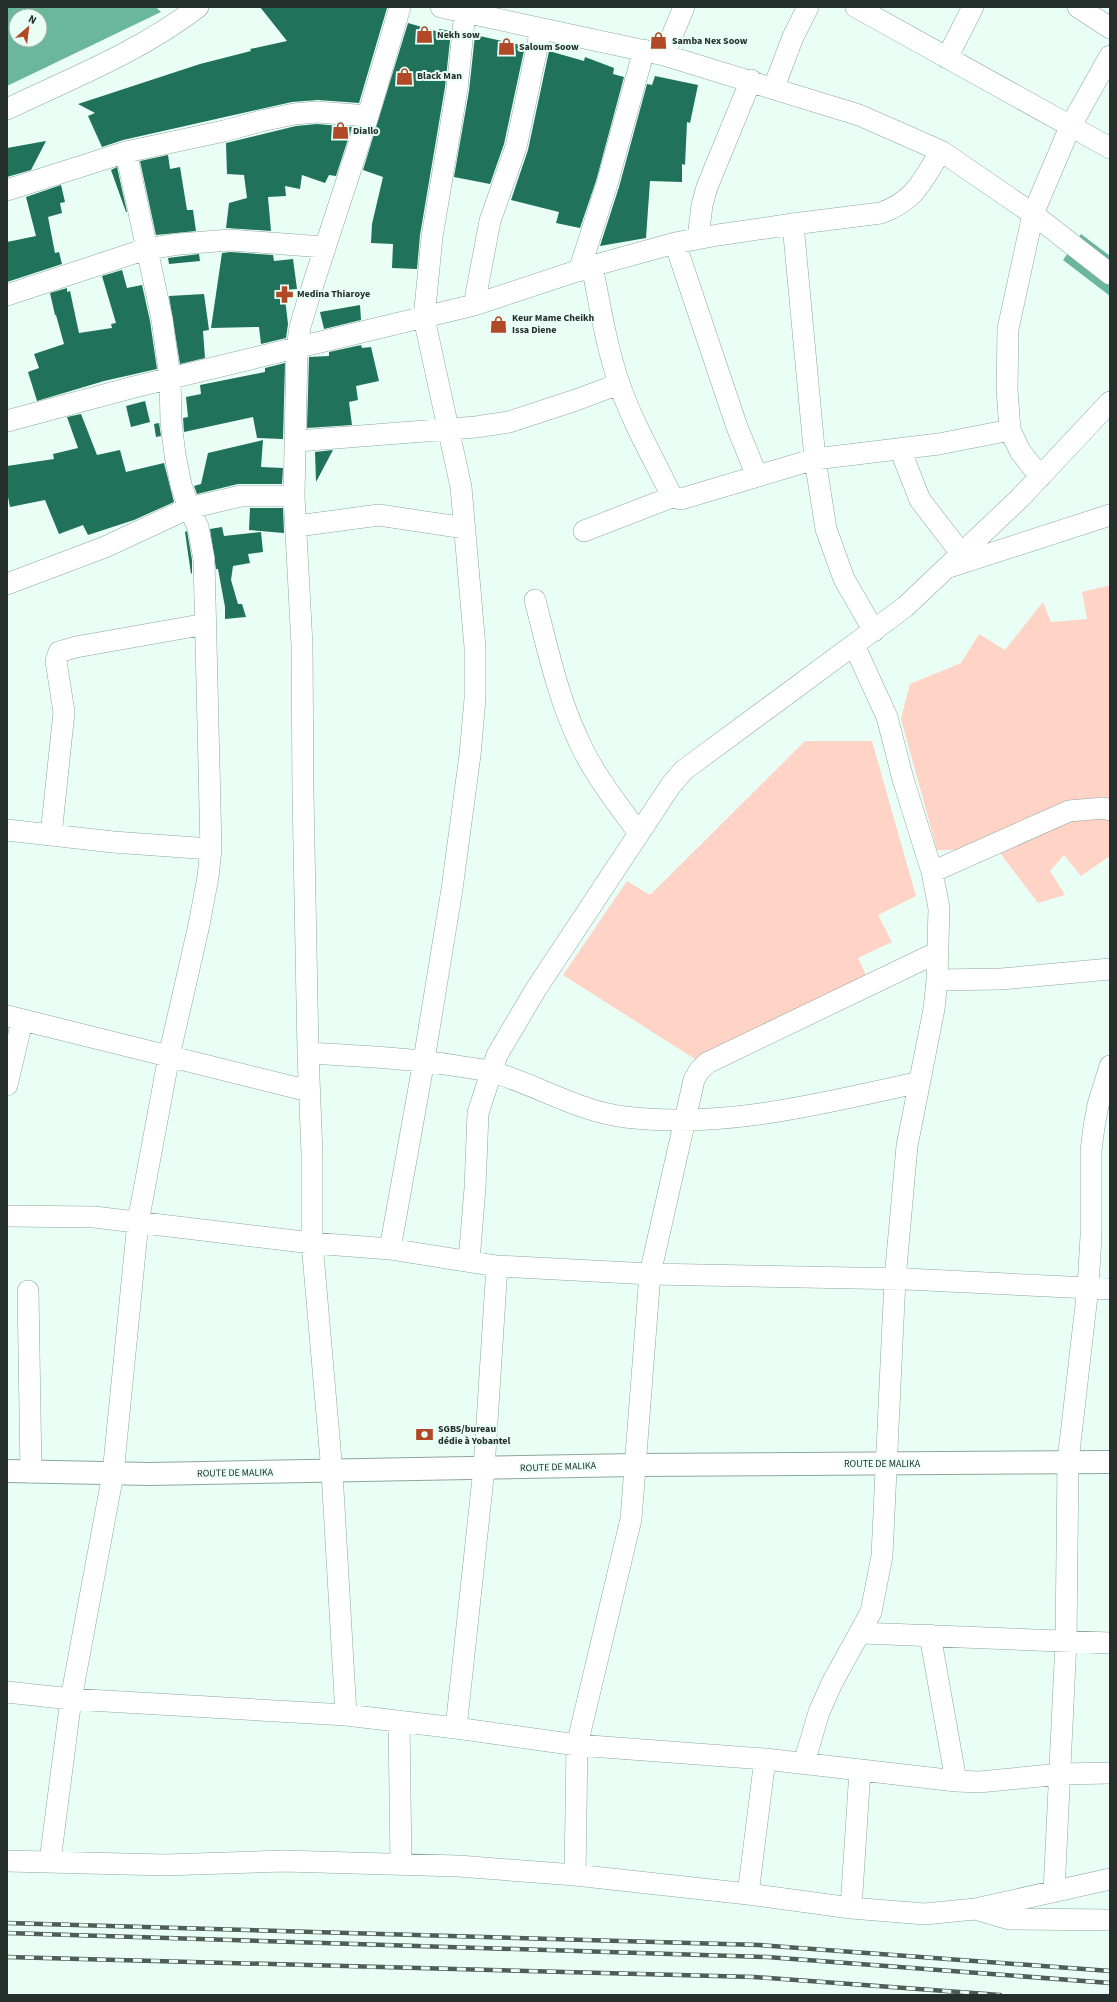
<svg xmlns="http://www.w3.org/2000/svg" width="1117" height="2002" viewBox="0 0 1117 2002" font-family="'Source Sans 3',sans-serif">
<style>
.green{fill:#ffd3c5}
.water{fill:#6ab79d;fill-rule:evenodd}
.building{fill:#20725a}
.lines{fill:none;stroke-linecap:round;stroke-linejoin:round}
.minor-casing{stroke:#8da69c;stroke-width:22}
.secondary-casing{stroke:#8da69c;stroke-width:24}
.minor{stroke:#fff;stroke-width:21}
.secondary{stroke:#fff;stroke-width:22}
.rail-casing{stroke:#505c57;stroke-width:4.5}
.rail{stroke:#e9fff6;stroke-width:3;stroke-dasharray:9;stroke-linecap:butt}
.labels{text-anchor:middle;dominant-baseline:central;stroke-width:4;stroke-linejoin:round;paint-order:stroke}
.poi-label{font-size:10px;font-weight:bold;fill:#252f2b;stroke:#e9fff6;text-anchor:start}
.street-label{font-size:10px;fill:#252f2b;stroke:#e9fff6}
</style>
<rect width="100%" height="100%" fill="#e9fff6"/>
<path class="green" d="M 1110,585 L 1110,856 L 1081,876 L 1064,855 L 1050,871 L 1065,895 L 1038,903 L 997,849 L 937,850 L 901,719 L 910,684 L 961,663 L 979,634 L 1005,650 L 1043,602 L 1051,622 L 1087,619 L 1082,592 Z
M 805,741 L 872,741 L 916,896 L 878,915 L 892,942 L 858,958 L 866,975 L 698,1061 L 563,975 L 627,881 L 650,895 Z"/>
<path class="water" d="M 7,7 L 156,7 L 161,12 L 7,86 ZM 16,16 L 40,16 L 40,40 L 16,40 Z
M 1081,234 L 1110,256 L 1110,296 L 1063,260 Z"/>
<path class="building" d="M 260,7 L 387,8 L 359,103 L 318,100 L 292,102 L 123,140 L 102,147 L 88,116 L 95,113 L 78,104 L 200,64 L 251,51 L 250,49 L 287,41 Z
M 408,23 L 439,32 L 439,29 L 451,31 L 445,87 L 420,235 L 417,269 L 392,268 L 393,244 L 371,243 L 372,224 L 383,177 L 363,170 Z
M 475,35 L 525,46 L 504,144 L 490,184 L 454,177 L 469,91 Z
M 549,51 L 584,61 L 585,57 L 614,68 L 613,74 L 624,77 L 596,181 L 580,228 L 556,223 L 559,212 L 511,200 L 528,150 Z
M 655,76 L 698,85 L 690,123 L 687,122 L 685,165 L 682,164 L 682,182 L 650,181 L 646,238 L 600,246 L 619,187 L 647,84 L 652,85 Z
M 317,124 L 352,127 L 336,176 L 329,175 L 325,183 L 302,175 L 300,189 L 285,186 L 286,196 L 268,197 L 271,231 L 226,228 L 229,203 L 247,198 L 244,175 L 227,174 L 226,143 L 296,126 Z
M 46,141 L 31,170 L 7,177 L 7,148 Z
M 168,155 L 170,169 L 180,167 L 187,210 L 193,210 L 196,231 L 156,235 L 140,161 Z
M 117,167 L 127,212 L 126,212 L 111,170 Z
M 61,185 L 65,202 L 60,203 L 62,213 L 48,217 L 55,253 L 59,252 L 62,264 L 7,282 L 7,242 L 36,236 L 26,197 Z
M 230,252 L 273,255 L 274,261 L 293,259 L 297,289 L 284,290 L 288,324 L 286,338 L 261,344 L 259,327 L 211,328 L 222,253 Z
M 199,254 L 200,261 L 169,264 L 168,258 Z
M 122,270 L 127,288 L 142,285 L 150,321 L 157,369 L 104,381 L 37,401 L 28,372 L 39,368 L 34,354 L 64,344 L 56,315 L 55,315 L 50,293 L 67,288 L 67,292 L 70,291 L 79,333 L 112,328 L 111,324 L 116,323 L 102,276 Z
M 204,294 L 209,330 L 203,331 L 205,358 L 180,364 L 169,296 Z
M 360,305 L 361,320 L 324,329 L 320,312 Z
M 361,345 L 362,348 L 371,347 L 379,381 L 356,386 L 358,400 L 349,402 L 352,425 L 307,428 L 309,357 L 329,356 L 329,352 Z
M 285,363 L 283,439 L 257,438 L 253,417 L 184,432 L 183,418 L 188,417 L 186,397 L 201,394 L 200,385 L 265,372 L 265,368 Z
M 145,401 L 150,422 L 131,427 L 126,406 Z
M 81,414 L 97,455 L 120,450 L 126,472 L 164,463 L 174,502 L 134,520 L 88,535 L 83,525 L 59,534 L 45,500 L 10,507 L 7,492 L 7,466 L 54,459 L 53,454 L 78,448 L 67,417 Z
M 159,423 L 161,436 L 156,437 L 154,424 Z
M 263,440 L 261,467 L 283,468 L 282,484 L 238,484 L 197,494 L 194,486 L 201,484 L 208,453 Z
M 333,450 L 316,482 L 315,452 Z
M 250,508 L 283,508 L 284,533 L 249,530 Z
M 222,527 L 224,536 L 261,532 L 263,552 L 248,554 L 250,563 L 233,566 L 231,580 L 238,604 L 242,604 L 246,617 L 225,619 L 225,607 L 218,569 L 216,569 L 210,529 Z
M 187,531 L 192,560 L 192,573 L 191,574 L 185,532 Z"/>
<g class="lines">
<defs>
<path id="minor" d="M 441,7 L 664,55 L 859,115 L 941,151 L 1033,214 L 1110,274
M 856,7 L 1110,148
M 1078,7 L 1110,28
M 664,55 L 684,7
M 947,58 L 973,7
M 774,87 L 793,37 L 808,7
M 7,109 C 72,78 141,51 198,7
M 7,190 L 126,152 L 224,131 L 261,121 L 294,114 L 317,112 L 368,116
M 793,224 L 815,459 L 826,529 L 844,579 L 874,631
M 698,238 L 702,205 L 707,187 L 751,80
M 675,243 L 737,427 L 757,476
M 592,266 C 600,305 606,345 619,383 C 632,422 654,459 672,497
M 579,271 L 607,184 L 644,50
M 7,295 L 146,249 L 179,244 L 230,240 L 324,247
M 474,305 L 490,221 L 516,147 L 541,29
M 7,421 L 134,387 L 474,305 L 592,266 L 675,243 L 718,235 L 793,224 L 881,213 C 916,200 922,181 941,151
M 297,441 L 476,427 L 509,422 L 576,400 L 619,384
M 900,449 L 920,500 L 961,553
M 1040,477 L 1020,451 L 1010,430 L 1007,390 L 1008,329 L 1033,214 L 1070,127 L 1110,56
M 297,526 L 379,515 L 465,528
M 584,531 L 672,497 L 681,499 L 815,459 L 939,444 L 1010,430
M 949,567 L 1110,515
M 7,584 L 105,547 L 189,508 L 241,496 L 294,496
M 535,600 C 547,646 557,694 577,737 C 592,772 616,802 638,832
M 7,830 L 113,842 L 211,849
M 51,835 L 64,712 L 56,661 L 59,652 L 76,647 L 206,624
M 932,872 L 1069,811 L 1104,808 L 1110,810
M 937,980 L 1001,979 L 1110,969
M 7,1016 L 309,1091
M 308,1053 C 358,1056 408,1058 458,1066 C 469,1068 481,1069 492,1072 C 538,1085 577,1111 625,1117 C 725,1129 824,1103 920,1082
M 7,1085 L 22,1021
M 7,1216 L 94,1217 L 312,1243 L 390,1249 L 497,1266 L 650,1274 L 906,1279 L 1110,1289
M 390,1249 L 424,1060 L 452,889 L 470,755 L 475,699 L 475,647 L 461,487 L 424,318 L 432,237 L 457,89 L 465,12
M 469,1261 L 475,1188 L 478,1113 L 497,1055 L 536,989 L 671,785 L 684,770 L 905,607 L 1020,498 L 1110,402
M 28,1291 L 31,1472
M 861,1633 L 1110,1643
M 930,1635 L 956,1781
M 7,1692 L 71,1699 L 346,1715 L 456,1728 L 577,1745 L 765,1759 L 956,1781 L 979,1782 L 1061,1774 L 1110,1773
M 346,1715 L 332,1472 L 312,1243 L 312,1154 L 308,1053 L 303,794 L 302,645 L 294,496 L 297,348 L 300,327 L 308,300 L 368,116 L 400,7
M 399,1721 L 401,1864
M 456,1728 L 484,1469 L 497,1266
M 804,1763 L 819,1712 L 832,1683 L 871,1612 L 882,1556 L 895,1279 L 907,1146 L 934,1009 L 937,980 L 939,908 L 932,872 L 903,779 L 887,717 L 854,645
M 7,1861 L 165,1865 L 283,1861 L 458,1866 L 575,1875 L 748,1894 L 851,1908 L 925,1914 L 975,1909 L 1110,1879
M 50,1861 L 71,1699 L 113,1474 L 138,1222 L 169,1056 L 199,925 L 208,877 L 211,849 L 204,559 L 198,527 L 189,508 L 181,485 L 175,455 L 171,422 L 170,378 L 162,319 L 126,152
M 575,1875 L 577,1745 L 631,1519 L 650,1274 L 694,1080 L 699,1071 L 707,1063 L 938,952
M 1054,1892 L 1066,1641 L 1068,1461 L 1088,1287 L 1091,1236 L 1091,1151 L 1094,1127 L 1098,1105 L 1110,1066
M 748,1894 L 765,1759
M 851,1908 L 860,1770
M 978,1910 L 1009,1919 L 1110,1920"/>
<path id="secondary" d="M 7,1471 L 150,1474 L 635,1465 L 1110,1462"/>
</defs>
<use href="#minor" class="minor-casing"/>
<use href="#secondary" class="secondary-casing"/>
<use href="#minor" class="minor"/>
<use href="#secondary" class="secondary"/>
<defs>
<path id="rail" d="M 7,1923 L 759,1945 L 1110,1971
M 7,1933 L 767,1957 L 1110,1983
M 7,1957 L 754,1977 L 1000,1995"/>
</defs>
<use href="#rail" class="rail-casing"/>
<use href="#rail" class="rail"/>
</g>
<defs>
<symbol id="shop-bare" viewBox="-9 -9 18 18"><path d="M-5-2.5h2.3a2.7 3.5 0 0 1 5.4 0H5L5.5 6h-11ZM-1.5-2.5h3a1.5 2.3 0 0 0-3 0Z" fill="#b14926" stroke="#e9fff6" stroke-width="2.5" paint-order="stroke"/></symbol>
<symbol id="pharmacy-bare" viewBox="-9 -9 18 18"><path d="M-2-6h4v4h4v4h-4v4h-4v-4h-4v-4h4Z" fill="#b14926" stroke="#e9fff6" stroke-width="2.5" paint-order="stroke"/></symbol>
<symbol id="bank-bare" viewBox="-9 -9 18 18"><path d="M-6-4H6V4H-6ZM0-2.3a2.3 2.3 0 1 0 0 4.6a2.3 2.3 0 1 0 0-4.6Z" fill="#b14926" stroke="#e9fff6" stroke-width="2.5" paint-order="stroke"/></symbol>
</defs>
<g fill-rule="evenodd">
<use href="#shop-bare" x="412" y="22" width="25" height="25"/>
<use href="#shop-bare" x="646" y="28" width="25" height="25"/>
<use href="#shop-bare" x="494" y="34" width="25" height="25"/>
<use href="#shop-bare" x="392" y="64" width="25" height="25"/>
<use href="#shop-bare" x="328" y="118" width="25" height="25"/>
<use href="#pharmacy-bare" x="272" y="282" width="25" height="25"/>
<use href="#shop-bare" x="486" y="312" width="25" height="25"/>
<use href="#bank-bare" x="412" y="1422" width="25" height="25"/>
</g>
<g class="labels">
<g class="poi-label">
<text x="437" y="35">Nekh sow</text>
<text x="672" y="41">Samba Nex Soow</text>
<text x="519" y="47">Saloum Soow</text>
<text x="417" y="76">Black Man</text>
<text x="353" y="131">Diallo</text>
<text x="297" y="294">Medina Thiaroye</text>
<text x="512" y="318">Keur Mame Cheikh<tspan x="512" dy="12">Issa Diene</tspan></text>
<text x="438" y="1429">SGBS/bureau<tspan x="438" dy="12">dédie à Yobantel</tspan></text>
</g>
<g class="street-label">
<text x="882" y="1464">ROUTE DE MALIKA</text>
<text transform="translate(558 1467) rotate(-2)">ROUTE DE MALIKA</text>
<text transform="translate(235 1473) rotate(-1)">ROUTE DE MALIKA</text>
</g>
</g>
<rect width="1117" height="2002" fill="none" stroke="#252f2b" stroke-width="16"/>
<g transform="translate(28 28) rotate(28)"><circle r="19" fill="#e9fff6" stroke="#9baca5"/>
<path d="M0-3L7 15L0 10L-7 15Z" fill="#b14926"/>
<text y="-6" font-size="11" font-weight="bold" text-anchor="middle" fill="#252f2b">N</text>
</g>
</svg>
